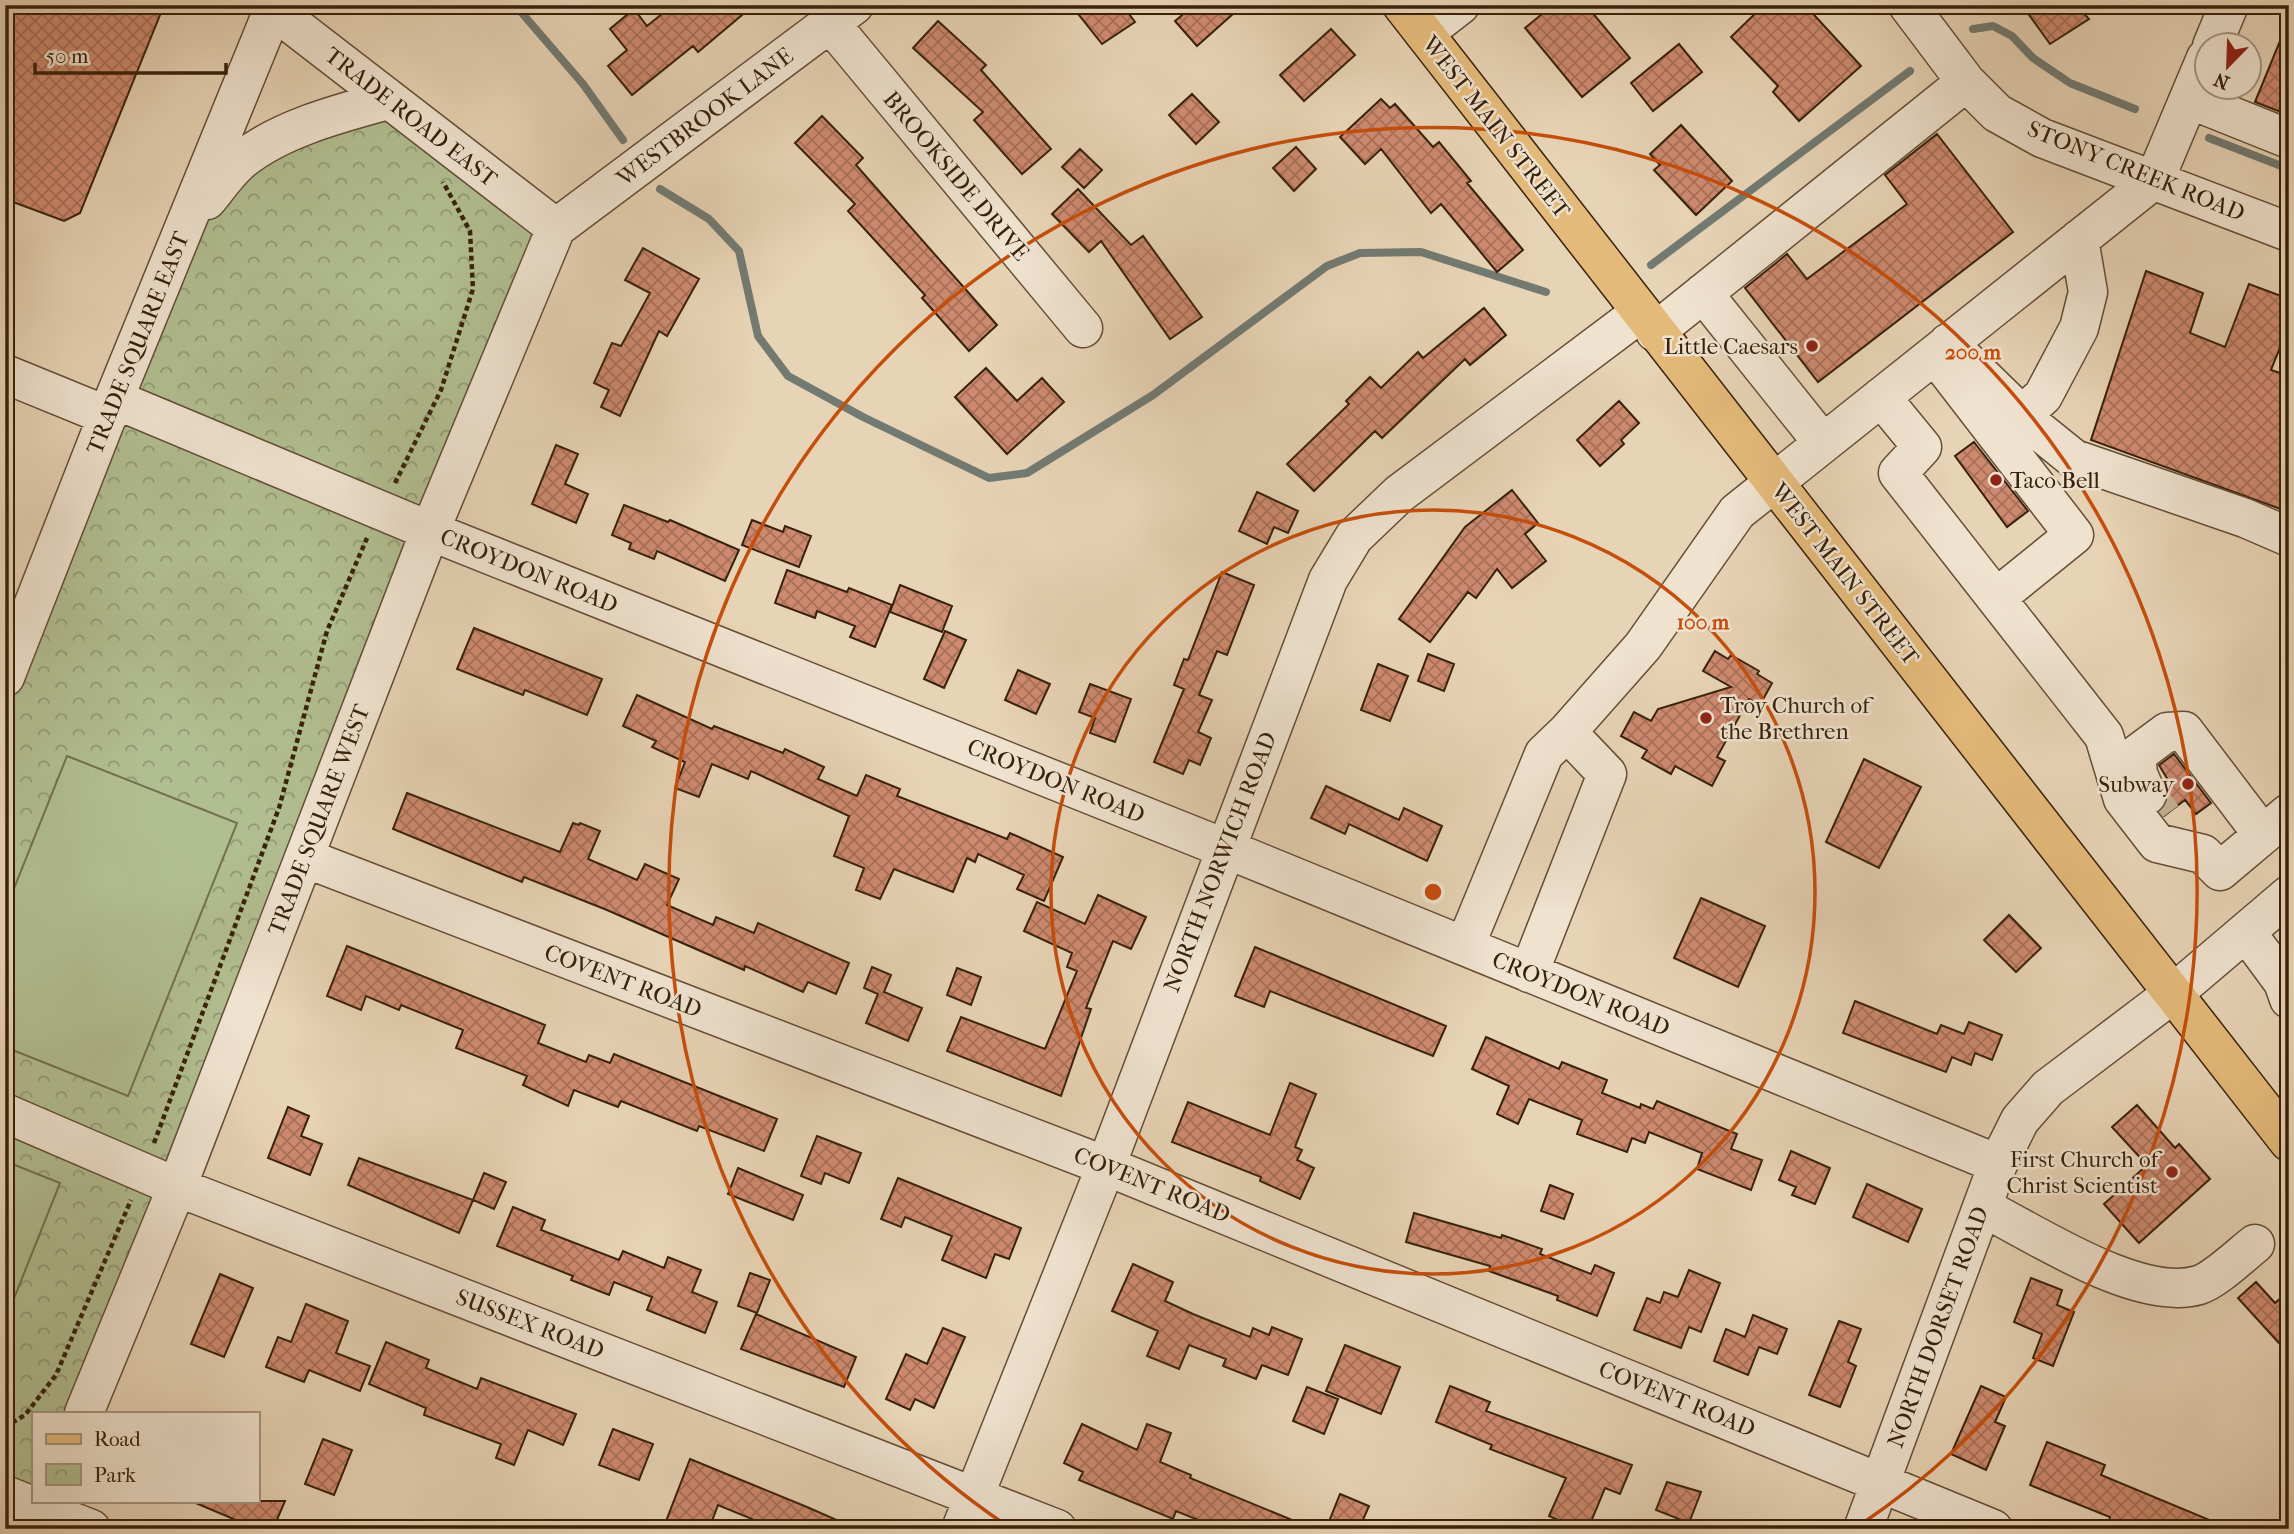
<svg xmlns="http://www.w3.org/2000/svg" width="2294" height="1534" viewBox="0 0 2294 1534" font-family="'IM FELL French Canon',serif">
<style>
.park{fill:url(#park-crowns);stroke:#74704e;stroke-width:2}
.pitch{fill:#b1be91;stroke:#74704e;stroke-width:2}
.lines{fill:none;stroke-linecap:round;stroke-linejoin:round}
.stream{stroke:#727a72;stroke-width:8}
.building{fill:url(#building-cross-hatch);stroke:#38210b;stroke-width:2}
.minor-tunnel{stroke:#c4af93;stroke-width:38;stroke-dasharray:38 19;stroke-linecap:butt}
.minor-casing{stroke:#644e36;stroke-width:41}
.major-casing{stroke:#38210b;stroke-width:41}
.path{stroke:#38210b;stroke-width:4.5;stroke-dasharray:5 3.5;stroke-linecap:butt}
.minor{stroke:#efe2cf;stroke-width:38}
.major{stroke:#e4ba7a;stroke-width:38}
.ring{fill:none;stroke:#c54e0c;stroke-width:3.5}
.poi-dot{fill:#8f2418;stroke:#efe2cf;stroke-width:2.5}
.labels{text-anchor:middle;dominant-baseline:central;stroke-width:5;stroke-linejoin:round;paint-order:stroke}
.street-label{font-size:23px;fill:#38210b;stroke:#efe2cf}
.poi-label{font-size:23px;fill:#38210b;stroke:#efe2cf;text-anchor:end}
.centre{fill:#c54e0c;stroke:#efe2cf;stroke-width:3.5}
.ring-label{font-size:21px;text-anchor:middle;font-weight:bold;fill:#c54e0c;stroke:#efe2cf;stroke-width:5;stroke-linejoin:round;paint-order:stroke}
</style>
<defs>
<pattern id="park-crowns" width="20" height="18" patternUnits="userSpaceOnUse" patternTransform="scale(1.75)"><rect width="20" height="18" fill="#b1be91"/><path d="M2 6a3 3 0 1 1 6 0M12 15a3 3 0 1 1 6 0" fill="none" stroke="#919a75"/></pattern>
<pattern id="building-cross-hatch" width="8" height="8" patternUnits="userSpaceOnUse" patternTransform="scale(1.75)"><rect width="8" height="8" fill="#ce8a6f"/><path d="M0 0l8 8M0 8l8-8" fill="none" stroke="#a87059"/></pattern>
</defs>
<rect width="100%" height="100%" fill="#e7d3b5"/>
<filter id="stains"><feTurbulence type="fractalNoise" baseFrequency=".00286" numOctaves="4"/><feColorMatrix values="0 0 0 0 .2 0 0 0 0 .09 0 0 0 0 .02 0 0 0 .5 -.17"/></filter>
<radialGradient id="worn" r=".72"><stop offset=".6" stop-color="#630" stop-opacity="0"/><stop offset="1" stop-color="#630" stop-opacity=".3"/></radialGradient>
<path class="park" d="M 388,100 L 556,228 L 84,1413 L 33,1413 L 33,1501 L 5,1495 L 5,677 L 187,222 L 243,159 Z"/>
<path class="pitch" d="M 67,756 L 237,823 L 128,1096 L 5,1047 L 5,911 Z
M 5,1161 L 60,1183 L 5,1321 Z"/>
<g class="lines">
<path class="stream" d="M 515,5 L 583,84 L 623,140
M 1973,29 L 1993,26 L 2012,36 L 2033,58 L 2070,83 L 2135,109
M 2209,138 L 2289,169
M 660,189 L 709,219 L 739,251 L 758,336 L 788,376 L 863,417 L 989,478 L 1027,473 L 1153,395 L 1327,266 L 1360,253 L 1421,252 L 1546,292
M 1651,265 L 1910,71"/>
</g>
<path class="building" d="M 5,5 L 164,5 L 80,213 L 64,221 L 5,199 Z
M 673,5 L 754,5 L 698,52 L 693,46 L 632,95 L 608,66 L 627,50 L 610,29 L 634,9 L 647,26 Z
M 1071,5 L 1122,5 L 1135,22 L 1102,44 Z
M 1194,5 L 1243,5 L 1197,46 L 1175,21 Z
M 1553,5 L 1586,5 L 1630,58 L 1582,97 L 1525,28 Z
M 1764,5 L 1805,5 L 1861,66 L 1799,121 L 1773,92 L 1778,86 L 1731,37 Z
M 2022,5 L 2076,5 L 2089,19 L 2050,44 Z
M 2289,19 L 2289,115 L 2255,102 Z
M 938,21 L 986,65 L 981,70 L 1051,149 L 1022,174 L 974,120 L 983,112 L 913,48 Z
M 1331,29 L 1355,55 L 1304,101 L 1280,75 Z
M 1679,44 L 1702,72 L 1653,111 L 1631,83 Z
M 1192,94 L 1219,122 L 1196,144 L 1169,115 Z
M 1381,99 L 1390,108 L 1395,104 L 1433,147 L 1439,142 L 1471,181 L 1467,183 L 1523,250 L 1497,272 L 1441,204 L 1431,213 L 1381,149 L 1365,164 L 1340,137 Z
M 822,116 L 863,158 L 856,165 L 997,325 L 969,351 L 922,298 L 925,295 L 848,211 L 855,204 L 795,143 Z
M 1681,125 L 1732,181 L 1696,215 L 1654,170 L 1660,165 L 1650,154 Z
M 1937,134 L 2013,232 L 1818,382 L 1745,288 L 1787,254 L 1807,279 L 1907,204 L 1885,175 Z
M 1296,147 L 1316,169 L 1294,191 L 1273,168 Z
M 1080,149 L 1102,170 L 1084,188 L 1062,167 Z
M 1078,189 L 1131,245 L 1143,236 L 1202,317 L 1170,339 L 1101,241 L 1089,252 L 1052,214 Z
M 643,248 L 699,279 L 667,336 L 659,331 L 620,416 L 601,407 L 609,390 L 594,383 L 612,343 L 621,346 L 650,293 L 625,280 Z
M 2146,271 L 2203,293 L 2190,333 L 2225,347 L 2249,284 L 2289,299 L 2289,325 L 2271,370 L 2289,376 L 2289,512 L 2091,440 Z
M 1484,308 L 1506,335 L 1470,365 L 1465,359 L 1382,438 L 1375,431 L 1314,491 L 1287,464 L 1349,404 L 1346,401 L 1370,377 L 1381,388 L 1418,352 L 1423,358 Z
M 986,368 L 1017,401 L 1042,378 L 1064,402 L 1007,454 L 955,397 Z
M 1619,401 L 1639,423 L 1621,440 L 1624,444 L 1600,466 L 1577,440 Z
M 1974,442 L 2028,511 L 2007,527 L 1955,456 Z
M 556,445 L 578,454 L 565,484 L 588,494 L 576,523 L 532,504 Z
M 1512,490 L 1538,523 L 1525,534 L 1546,561 L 1512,588 L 1497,569 L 1476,598 L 1468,592 L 1430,642 L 1399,619 L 1465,527 Z
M 1257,492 L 1298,511 L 1288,533 L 1274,527 L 1267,544 L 1239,531 Z
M 624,505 L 668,522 L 670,520 L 739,550 L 725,581 L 657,551 L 654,559 L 629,549 L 631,543 L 612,535 Z
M 752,520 L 783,532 L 785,526 L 811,536 L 799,567 L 742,545 Z
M 787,570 L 847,592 L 849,588 L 892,605 L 875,647 L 850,637 L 855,626 L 817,611 L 815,618 L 775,603 Z
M 1222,572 L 1254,585 L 1227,655 L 1217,651 L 1199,695 L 1212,700 L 1198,732 L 1211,738 L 1200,765 L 1189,760 L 1183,774 L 1154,762 L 1184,689 L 1174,685 L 1184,659 L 1188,660 Z
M 900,585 L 952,606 L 942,632 L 890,612 Z
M 474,628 L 602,679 L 587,715 L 525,690 L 523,695 L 457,669 Z
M 945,631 L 966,640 L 944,688 L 924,679 Z
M 1715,651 L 1728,659 L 1731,655 L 1759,671 L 1757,674 L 1772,683 L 1760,705 L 1749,699 L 1717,757 L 1725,761 L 1712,786 L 1675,766 L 1671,774 L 1642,758 L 1647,750 L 1621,736 L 1634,712 L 1651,721 L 1658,709 L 1731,687 L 1703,671 Z
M 1428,654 L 1454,664 L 1444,691 L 1418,681 Z
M 1378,664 L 1408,676 L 1390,721 L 1361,710 Z
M 1018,670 L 1050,684 L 1036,714 L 1005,700 Z
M 1090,684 L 1131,699 L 1115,742 L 1090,733 L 1095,718 L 1079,712 Z
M 637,695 L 712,729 L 714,726 L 783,753 L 785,749 L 824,767 L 818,779 L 857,796 L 866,775 L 900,789 L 897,796 L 1007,839 L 1010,833 L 1063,857 L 1044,901 L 1017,889 L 1024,875 L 978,854 L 975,862 L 967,858 L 953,892 L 894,869 L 880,899 L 856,890 L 864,868 L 834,856 L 849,816 L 751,771 L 748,779 L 712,764 L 699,797 L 675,788 L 685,762 L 652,747 L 656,741 L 623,726 Z
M 2174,754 L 2211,803 L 2196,814 L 2185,800 L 2164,816 L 2160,812 L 2169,797 L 2165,782 L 2168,780 L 2159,765 Z
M 1864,759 L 1921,787 L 1879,868 L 1826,842 Z
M 1326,786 L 1399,820 L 1404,808 L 1442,826 L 1427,861 L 1349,824 L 1345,834 L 1311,818 Z
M 407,793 L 560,852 L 573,823 L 579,825 L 580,823 L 600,831 L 588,859 L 637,880 L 645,864 L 679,879 L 667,905 L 713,925 L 716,917 L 754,933 L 758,923 L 849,963 L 836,994 L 808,982 L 803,992 L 745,966 L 744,970 L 607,910 L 524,877 L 522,882 L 393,829 Z
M 1098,895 L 1146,917 L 1131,949 L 1113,941 L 1086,1008 L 1091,1009 L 1061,1096 L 947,1051 L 961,1017 L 1045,1049 L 1077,971 L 1067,967 L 1072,953 L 1024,931 L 1037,902 L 1085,924 Z
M 1701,898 L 1765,926 L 1738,987 L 1674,958 Z
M 2009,915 L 2041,948 L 2016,972 L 1984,940 Z
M 347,946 L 545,1025 L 538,1043 L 586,1062 L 589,1055 L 610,1063 L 614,1054 L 777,1119 L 764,1151 L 699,1126 L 697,1131 L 621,1101 L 618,1107 L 574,1090 L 568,1106 L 523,1085 L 527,1076 L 456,1048 L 463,1030 L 401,1005 L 399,1010 L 366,996 L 361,1010 L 327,996 Z
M 1255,947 L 1446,1026 L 1433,1056 L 1270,991 L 1264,1007 L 1235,996 Z
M 872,967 L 891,975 L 884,992 L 922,1008 L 908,1041 L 866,1023 L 878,994 L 864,988 Z
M 957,968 L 981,977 L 971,1005 L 947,995 Z
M 1855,1001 L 1937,1034 L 1941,1025 L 1964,1034 L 1969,1022 L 2002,1035 L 1992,1060 L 1975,1053 L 1971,1065 L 1952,1057 L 1946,1072 L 1843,1033 Z
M 1486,1037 L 1559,1069 L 1562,1062 L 1607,1080 L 1602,1093 L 1640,1108 L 1641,1104 L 1653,1109 L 1657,1101 L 1737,1134 L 1731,1149 L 1762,1160 L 1751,1190 L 1697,1169 L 1702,1153 L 1649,1132 L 1645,1143 L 1632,1138 L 1627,1152 L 1577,1134 L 1582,1120 L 1529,1099 L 1518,1124 L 1497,1114 L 1509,1086 L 1472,1069 Z
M 1290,1083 L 1316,1094 L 1295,1147 L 1302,1150 L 1297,1160 L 1314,1168 L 1300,1199 L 1260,1181 L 1261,1177 L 1172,1142 L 1188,1102 L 1270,1135 Z
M 2137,1105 L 2175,1148 L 2179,1144 L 2210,1179 L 2139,1243 L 2104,1204 L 2147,1165 L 2112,1127 Z
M 288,1107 L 309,1116 L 301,1136 L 322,1144 L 310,1175 L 268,1158 Z
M 817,1136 L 861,1153 L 849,1183 L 825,1173 L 821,1184 L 801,1176 Z
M 1791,1151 L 1830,1168 L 1815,1204 L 1792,1195 L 1796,1187 L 1779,1180 Z
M 359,1158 L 473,1200 L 459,1233 L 348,1185 Z
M 738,1168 L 803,1195 L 793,1220 L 728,1194 Z
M 484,1173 L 506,1182 L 494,1209 L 473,1200 Z
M 898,1178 L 1021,1228 L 1009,1259 L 995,1254 L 986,1278 L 942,1260 L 952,1236 L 905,1217 L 901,1227 L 881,1219 Z
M 1867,1184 L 1922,1209 L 1908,1242 L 1853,1217 Z
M 1550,1185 L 1573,1194 L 1564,1219 L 1541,1211 Z
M 513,1207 L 545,1220 L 541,1230 L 619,1260 L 623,1251 L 664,1268 L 668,1257 L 701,1270 L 692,1292 L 717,1302 L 705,1333 L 647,1310 L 652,1297 L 614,1282 L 609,1295 L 571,1280 L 573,1276 L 497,1246 Z
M 1414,1213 L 1501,1238 L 1502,1235 L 1542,1249 L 1540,1254 L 1591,1274 L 1595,1265 L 1614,1273 L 1597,1316 L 1557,1300 L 1558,1296 L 1489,1271 L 1490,1266 L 1406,1242 Z
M 1133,1264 L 1173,1282 L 1165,1301 L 1193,1314 L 1250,1337 L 1253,1328 L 1269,1335 L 1272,1327 L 1302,1339 L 1288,1375 L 1262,1365 L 1256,1379 L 1223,1366 L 1226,1359 L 1189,1345 L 1179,1369 L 1147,1356 L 1158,1331 L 1112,1311 Z
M 1689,1270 L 1720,1283 L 1701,1332 L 1689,1327 L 1681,1348 L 1634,1330 L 1647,1298 L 1660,1303 L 1664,1292 L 1678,1297 Z
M 750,1273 L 770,1280 L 757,1313 L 738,1306 Z
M 220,1274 L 253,1288 L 224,1357 L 191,1344 Z
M 2031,1278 L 2062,1290 L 2057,1305 L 2074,1312 L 2053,1366 L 2033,1358 L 2042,1334 L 2014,1322 Z
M 2256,1282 L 2275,1303 L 2289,1291 L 2289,1354 L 2238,1298 Z
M 306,1304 L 348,1321 L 336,1353 L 370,1366 L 360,1391 L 309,1370 L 304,1382 L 266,1367 L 278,1337 L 291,1342 Z
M 756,1314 L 856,1357 L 844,1387 L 741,1349 Z
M 1753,1315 L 1787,1329 L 1777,1354 L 1759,1347 L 1748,1375 L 1714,1361 L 1726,1329 L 1745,1337 Z
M 1839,1321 L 1861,1329 L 1848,1362 L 1856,1366 L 1840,1407 L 1809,1395 Z
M 943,1328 L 965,1337 L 934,1408 L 915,1399 L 910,1410 L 886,1399 L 906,1354 L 927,1364 Z
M 386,1342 L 429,1360 L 426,1368 L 477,1389 L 481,1378 L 576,1414 L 563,1445 L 528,1430 L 514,1465 L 496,1458 L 501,1444 L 424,1415 L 426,1408 L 369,1384 Z
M 1345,1345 L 1400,1367 L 1381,1414 L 1326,1391 Z
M 1450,1386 L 1490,1402 L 1486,1411 L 1632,1465 L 1620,1494 L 1605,1488 L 1588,1529 L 1579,1529 L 1549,1516 L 1566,1478 L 1490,1449 L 1492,1445 L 1436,1422 Z
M 1981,1386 L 2006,1397 L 1995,1422 L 2005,1426 L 1986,1470 L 1951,1454 Z
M 1307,1387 L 1338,1399 L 1324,1434 L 1293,1421 Z
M 1082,1424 L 1137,1450 L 1147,1424 L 1171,1433 L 1160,1462 L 1191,1475 L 1190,1478 L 1314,1529 L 1221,1529 L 1176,1511 L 1173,1519 L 1079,1480 L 1083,1472 L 1064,1463 Z
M 613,1429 L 653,1444 L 639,1480 L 599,1465 Z
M 323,1439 L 352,1450 L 334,1495 L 305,1484 Z
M 2047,1442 L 2105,1465 L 2101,1475 L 2231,1529 L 2129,1529 L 2109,1520 L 2110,1517 L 2030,1485 Z
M 690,1459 L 807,1507 L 857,1529 L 776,1529 L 718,1505 L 709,1529 L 663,1529 Z
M 1667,1482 L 1701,1492 L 1689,1523 L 1656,1510 Z
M 1340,1494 L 1369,1506 L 1359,1529 L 1326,1529 Z
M 191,1501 L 285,1501 L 273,1529 L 257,1529 Z"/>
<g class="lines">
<path class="minor-tunnel" d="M 2147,795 L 2163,817"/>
<defs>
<path id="minor" d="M 267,5 L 556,228
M 1908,5 L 1966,82 L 1997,113 L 2042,138 L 2289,232
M 830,23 L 1083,328
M 1424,33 L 1460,5
M 2212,46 L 2229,5
M 2189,99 L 2289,139
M 207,200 C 218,187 229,170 243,159 C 282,128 341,113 388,100
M 556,228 L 854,5
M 1703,293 L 1823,443
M 1655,332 L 1966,82
M 1948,343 L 2033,426 L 2074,459 L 2245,518 L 2289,537
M 1942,364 L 2074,535 L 1996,598
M 5,374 L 108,416
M 1881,397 L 1922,447 L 1898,473 L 2104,736 L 2123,799 L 2157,843 L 2203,854 L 2220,871 L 2289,813
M 114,399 L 430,531 L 1224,848 L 1998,1164
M 2022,415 L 2043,396 L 2079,328 L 2088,292 L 2079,239
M 5,677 L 114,399 L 273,10
M 2147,795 L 2138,774 L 2136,755 L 2167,732 L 2184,731 L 2263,835
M 305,858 L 1106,1166 L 1993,1529
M 2246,932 L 2283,982 L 2289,999
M 1465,946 L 1544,754 L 1567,732
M 1529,973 L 1607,774 L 1567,732 L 1643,646 L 1737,512 L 2155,179 L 2206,58
M 5,1113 L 177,1187 L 1057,1529
M 1982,1207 C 2036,1234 2139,1303 2199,1285 C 2215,1280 2241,1255 2255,1244
M 84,1413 L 177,1187 L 430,531 L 556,228
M 5,1495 L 91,1529
M 961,1529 L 1106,1166 L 1328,580 L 1354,537 L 1399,494 L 1640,313
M 1863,1529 L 1998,1164 L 2020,1120 L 2048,1088 L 2175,992 L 2289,895"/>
<path id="major" d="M 1402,5 L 2289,1142"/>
</defs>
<use href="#minor" class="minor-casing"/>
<use href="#major" class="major-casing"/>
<path class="path" d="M 395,483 L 441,390 L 473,289 L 470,231 L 443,182
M 154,1143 L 279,808 L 327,631 L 367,538
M 5,1427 L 25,1415 L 56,1375 L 131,1200"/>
<use href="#minor" class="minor"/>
<use href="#major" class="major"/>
</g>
<g class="ring">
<circle cx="1433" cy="892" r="382"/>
<path d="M1006 1525A764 764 0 1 1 1860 1525"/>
</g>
<g class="poi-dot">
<circle cx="1812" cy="346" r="7"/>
<circle cx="1996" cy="480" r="7"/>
<circle cx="1706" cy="718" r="7"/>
<circle cx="2188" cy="784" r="7"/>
<circle cx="2172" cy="1172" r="7"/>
</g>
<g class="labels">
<g class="street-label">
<text transform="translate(411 117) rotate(38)">TRADE ROAD EAST</text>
<text transform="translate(705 117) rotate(-37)">WESTBROOK LANE</text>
<text transform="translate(1496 127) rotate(52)">WEST MAIN STREET</text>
<text transform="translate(2136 171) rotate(22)">STONY CREEK ROAD</text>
<text transform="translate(956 176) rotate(50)">BROOKSIDE DRIVE</text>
<text transform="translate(138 343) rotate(-68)">TRADE SQUARE EAST</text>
<text transform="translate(529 571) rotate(22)">CROYDON ROAD</text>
<text transform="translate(1845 574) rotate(52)">WEST MAIN STREET</text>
<text transform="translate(1056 781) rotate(22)">CROYDON ROAD</text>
<text transform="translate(319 820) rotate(-69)">TRADE SQUARE WEST</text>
<text transform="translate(1220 862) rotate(-69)">NORTH NORWICH ROAD</text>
<text transform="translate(623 981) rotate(21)">COVENT ROAD</text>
<text transform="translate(1581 994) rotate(22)">CROYDON ROAD</text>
<text transform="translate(1152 1185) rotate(22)">COVENT ROAD</text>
<text transform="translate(530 1324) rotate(21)">SUSSEX ROAD</text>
<text transform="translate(1938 1327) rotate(-70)">NORTH DORSET ROAD</text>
<text transform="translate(1677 1399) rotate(22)">COVENT ROAD</text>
</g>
<g class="poi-label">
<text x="1798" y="346">Little Caesars</text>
<text x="2010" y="480" text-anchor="start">Taco Bell</text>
<text x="1720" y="705" text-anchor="start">Troy Church of<tspan x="1720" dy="26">the Brethren</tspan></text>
<text x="2174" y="784">Subway</text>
<text x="2158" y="1159">First Church of<tspan x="2158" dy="26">Christ Scientist</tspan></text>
</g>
</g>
<circle cx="1433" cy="892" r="10" class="centre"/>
<g class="ring-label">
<text x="1973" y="359">200 m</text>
<text x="1703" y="629">100 m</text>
</g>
<rect width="2294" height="1534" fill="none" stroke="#e7d3b5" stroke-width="28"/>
<rect x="7" y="7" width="2280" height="1520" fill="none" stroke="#38210b" stroke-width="3.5"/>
<rect x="14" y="14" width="2266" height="1506" fill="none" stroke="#38210b" stroke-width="2"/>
<rect x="32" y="1412" width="228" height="91" fill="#efe2cf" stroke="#a69581" stroke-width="2"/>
<rect x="46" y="1434" width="35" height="10" fill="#e4ba7a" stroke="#a69581" stroke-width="2"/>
<text x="94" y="1446" font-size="21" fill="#38210b">Road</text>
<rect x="46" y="1464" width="35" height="21" fill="url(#park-crowns)" stroke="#a69581" stroke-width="2"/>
<text x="94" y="1482" font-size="21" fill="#38210b">Park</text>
<g transform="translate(2228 66) rotate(203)"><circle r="33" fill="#efe2cf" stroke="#a69581" stroke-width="2"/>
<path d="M0-5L12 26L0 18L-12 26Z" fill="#8f2418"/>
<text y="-10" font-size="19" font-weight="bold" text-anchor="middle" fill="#38210b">N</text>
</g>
<path d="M35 63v10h191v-10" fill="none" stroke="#38210b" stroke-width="3.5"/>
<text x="46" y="63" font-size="21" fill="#38210b" stroke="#efe2cf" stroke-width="5" paint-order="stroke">50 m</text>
<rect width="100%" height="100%" filter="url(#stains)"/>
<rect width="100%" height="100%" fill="url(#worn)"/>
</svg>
